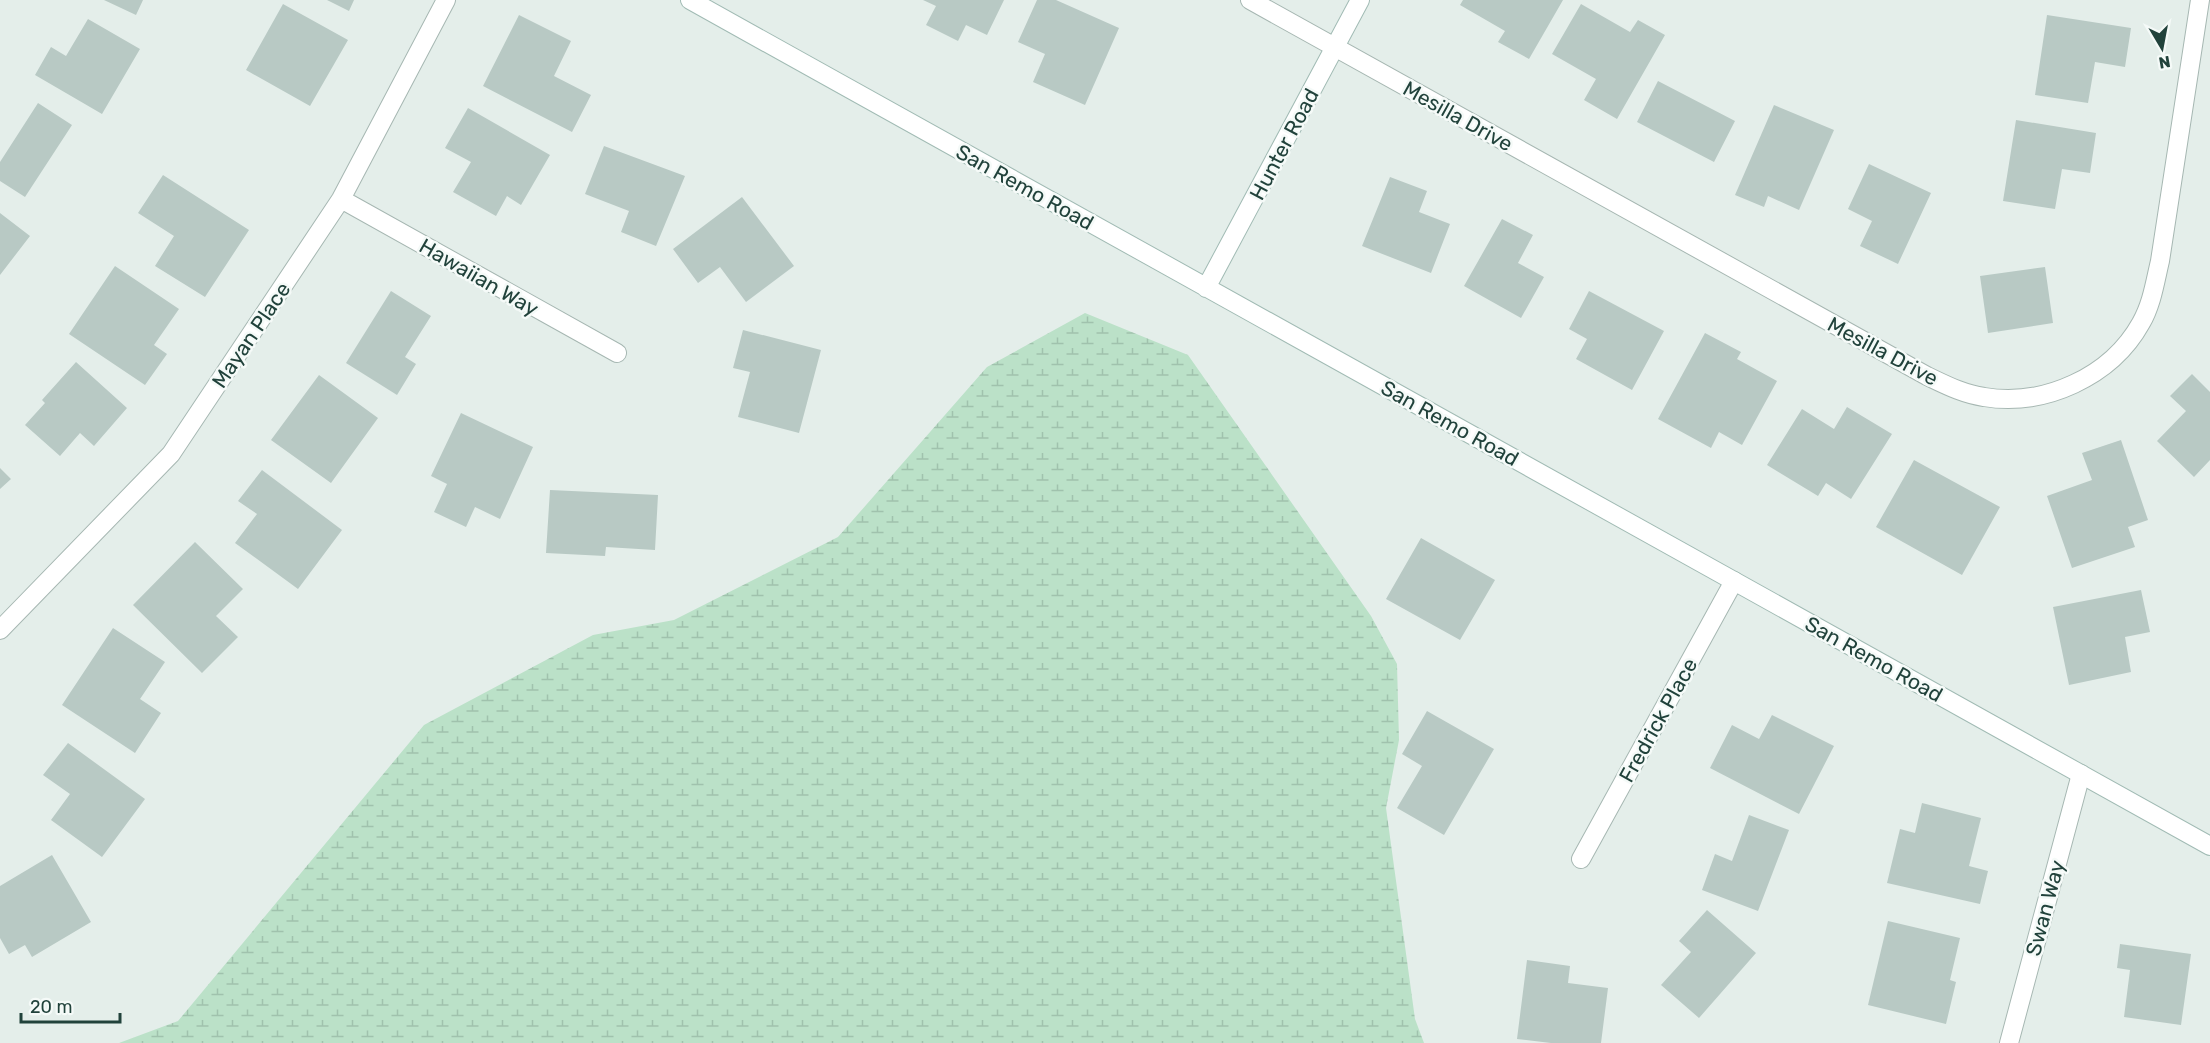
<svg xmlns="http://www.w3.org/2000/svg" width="2210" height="1043" viewBox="0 0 2210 1043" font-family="Rubik,sans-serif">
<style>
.wetland{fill:url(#wetland-marsh)}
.building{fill:#b8c9c4}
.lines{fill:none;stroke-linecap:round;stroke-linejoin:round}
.street-casing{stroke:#a6b7b2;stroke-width:20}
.secondary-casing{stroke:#a1bbb4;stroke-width:20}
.street{stroke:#fff;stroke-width:18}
.secondary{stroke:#fff;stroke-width:18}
.labels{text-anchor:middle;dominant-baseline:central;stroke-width:5;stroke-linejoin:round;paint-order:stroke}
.street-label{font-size:21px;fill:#21423b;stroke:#f5faf8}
</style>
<defs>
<pattern id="wetland-marsh" width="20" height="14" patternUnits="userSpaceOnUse" patternTransform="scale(1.5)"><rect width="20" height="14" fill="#bbe1c8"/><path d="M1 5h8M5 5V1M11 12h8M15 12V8" fill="none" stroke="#a0c2ad"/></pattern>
</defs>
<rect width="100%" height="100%" fill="#e4eeea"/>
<path class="wetland" d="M 1085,313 L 1188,355 L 1371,616 L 1397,664 L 1399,740 L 1386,808 L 1415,1019 L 1424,1043 L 119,1043 L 178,1021 L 424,725 L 593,635 L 674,620 L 838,537 L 987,367 Z"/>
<path class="building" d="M 104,0 L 143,0 L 136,15 Z
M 327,0 L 354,0 L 349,11 Z
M 923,0 L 1004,0 L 987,35 L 966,25 L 958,41 L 926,25 L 936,6 Z
M 1037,0 L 1056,0 L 1119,28 L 1085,105 L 1033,82 L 1045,54 L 1018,42 Z
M 1463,0 L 1563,0 L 1529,59 L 1498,42 L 1505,31 L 1460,5 Z
M 283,4 L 348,40 L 310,106 L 246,70 Z
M 1581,4 L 1630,32 L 1638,20 L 1665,35 L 1617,119 L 1584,100 L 1596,79 L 1552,54 Z
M 519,15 L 571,41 L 554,76 L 591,95 L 572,132 L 483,86 Z
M 2047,15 L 2131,28 L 2125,67 L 2095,62 L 2088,103 L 2035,95 Z
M 88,19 L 140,49 L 102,114 L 35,75 L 51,47 L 66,56 Z
M 1658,81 L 1735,121 L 1714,162 L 1637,122 Z
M 38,103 L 72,125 L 25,197 L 0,181 L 0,162 Z
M 1774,105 L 1834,130 L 1799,210 L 1768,196 L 1764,207 L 1735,195 Z
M 468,108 L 550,155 L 521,205 L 507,196 L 496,216 L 453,192 L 471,162 L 445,148 Z
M 2016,120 L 2096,133 L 2090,173 L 2062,169 L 2055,209 L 2003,201 Z
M 604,146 L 685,176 L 656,246 L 621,232 L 629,211 L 585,194 Z
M 1869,164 L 1931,193 L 1898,264 L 1860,246 L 1872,221 L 1848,209 Z
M 163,175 L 249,230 L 205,297 L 155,266 L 174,236 L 138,213 Z
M 1390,177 L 1427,191 L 1419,212 L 1450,224 L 1431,273 L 1362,246 Z
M 742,197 L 794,266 L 746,302 L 720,267 L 698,283 L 673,249 Z
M 0,213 L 30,236 L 0,275 Z
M 1502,219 L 1533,235 L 1518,263 L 1544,277 L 1521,318 L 1464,286 Z
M 115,266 L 179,309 L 154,345 L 167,354 L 145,385 L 69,334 Z
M 2045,267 L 2053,323 L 1988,333 L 1980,276 Z
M 391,291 L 431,316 L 405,357 L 416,364 L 397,395 L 346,363 Z
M 1589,291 L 1664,331 L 1632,390 L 1576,359 L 1587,339 L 1569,329 Z
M 743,330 L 821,350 L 799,433 L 738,417 L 750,372 L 733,368 Z
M 1705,333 L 1741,352 L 1737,359 L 1777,381 L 1742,445 L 1719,432 L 1711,448 L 1658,419 Z
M 76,362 L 127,408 L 94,446 L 80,433 L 60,456 L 25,425 L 45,403 L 42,400 Z
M 2192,374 L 2210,392 L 2210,460 L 2194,477 L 2157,441 L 2186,411 L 2170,396 Z
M 319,375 L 378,418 L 331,483 L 271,440 Z
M 1847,407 L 1892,434 L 1851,499 L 1826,483 L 1818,496 L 1767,465 L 1802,409 L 1834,429 Z
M 461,413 L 533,447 L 500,519 L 475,507 L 466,527 L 434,512 L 447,484 L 431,476 Z
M 2121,440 L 2148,520 L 2128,527 L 2135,547 L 2072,568 L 2047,496 L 2092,480 L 2082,453 Z
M 1914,460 L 2000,507 L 1962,575 L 1876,527 Z
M 0,468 L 11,479 L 0,489 Z
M 262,470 L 342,530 L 298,589 L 235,543 L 257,514 L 238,501 Z
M 550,490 L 658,495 L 655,550 L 606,547 L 605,556 L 546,553 Z
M 1421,538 L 1495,580 L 1460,640 L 1386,599 Z
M 195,542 L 243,589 L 216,616 L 238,637 L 202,673 L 133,605 Z
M 2141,590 L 2150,632 L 2125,637 L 2131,672 L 2069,685 L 2053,607 Z
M 113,628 L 165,662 L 140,699 L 161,713 L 135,753 L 62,705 Z
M 1427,711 L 1494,749 L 1444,835 L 1397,808 L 1422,766 L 1402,754 Z
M 1772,715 L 1834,746 L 1799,814 L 1710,768 L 1732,725 L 1759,739 Z
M 68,743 L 145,799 L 102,857 L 51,820 L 70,794 L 43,775 Z
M 1922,803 L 1981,818 L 1969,866 L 1988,871 L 1980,904 L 1887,883 L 1900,829 L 1915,833 Z
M 1749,815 L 1789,830 L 1758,911 L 1702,890 L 1715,854 L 1732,861 Z
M 52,855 L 91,922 L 32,957 L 25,945 L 9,954 L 0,938 L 0,886 Z
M 1707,910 L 1756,953 L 1699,1018 L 1661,985 L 1691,952 L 1679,941 Z
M 1888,921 L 1960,938 L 1950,980 L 1956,982 L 1946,1024 L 1868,1005 Z
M 2120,944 L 2191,954 L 2181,1025 L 2124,1017 L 2130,970 L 2117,968 Z
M 1527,960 L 1570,966 L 1568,983 L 1608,988 L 1601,1043 L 1551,1043 L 1517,1039 Z"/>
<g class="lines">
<defs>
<path id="street" d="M 1250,0 L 1927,376 C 1946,385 1963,394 1984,397 C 2044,407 2111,377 2141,323 C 2152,304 2155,282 2160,261 L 2200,0
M 341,199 L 617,353
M 0,630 L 171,454 L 341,199 L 446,0
M 1581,859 L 1734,581
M 2009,1043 L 2081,774"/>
<path id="secondary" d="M 690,0 L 2210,846
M 1206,288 L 1360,0"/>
</defs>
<use href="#street" class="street-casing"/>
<use href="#secondary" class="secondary-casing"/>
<use href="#street" class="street"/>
<use href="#secondary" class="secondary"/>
</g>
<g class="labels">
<g class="street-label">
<text transform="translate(1458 116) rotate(29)">Mesilla Drive</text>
<text transform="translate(1284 144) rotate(-62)">Hunter Road</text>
<text transform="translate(1025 187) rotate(29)">San Remo Road</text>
<text transform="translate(479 277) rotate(30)">Hawaiian Way</text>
<text transform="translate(251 335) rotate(-56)">Mayan Place</text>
<text transform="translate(1883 351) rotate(28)">Mesilla Drive</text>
<text transform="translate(1450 423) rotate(29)">San Remo Road</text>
<text transform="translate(1874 659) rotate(29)">San Remo Road</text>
<text transform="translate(1658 720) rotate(-61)">Fredrick Place</text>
<text transform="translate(2045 908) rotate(-75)">Swan Way</text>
</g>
</g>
<g transform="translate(2162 48) rotate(170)" stroke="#f5faf8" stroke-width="4.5" paint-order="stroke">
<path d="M0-4.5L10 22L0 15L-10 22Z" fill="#21423b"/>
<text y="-9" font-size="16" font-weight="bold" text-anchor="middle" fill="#21423b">N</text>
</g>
<path d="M21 1013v9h99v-9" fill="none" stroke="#21423b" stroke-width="3"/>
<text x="30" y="1013" font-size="18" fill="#21423b" stroke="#f5faf8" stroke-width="4.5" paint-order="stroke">20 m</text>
</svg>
